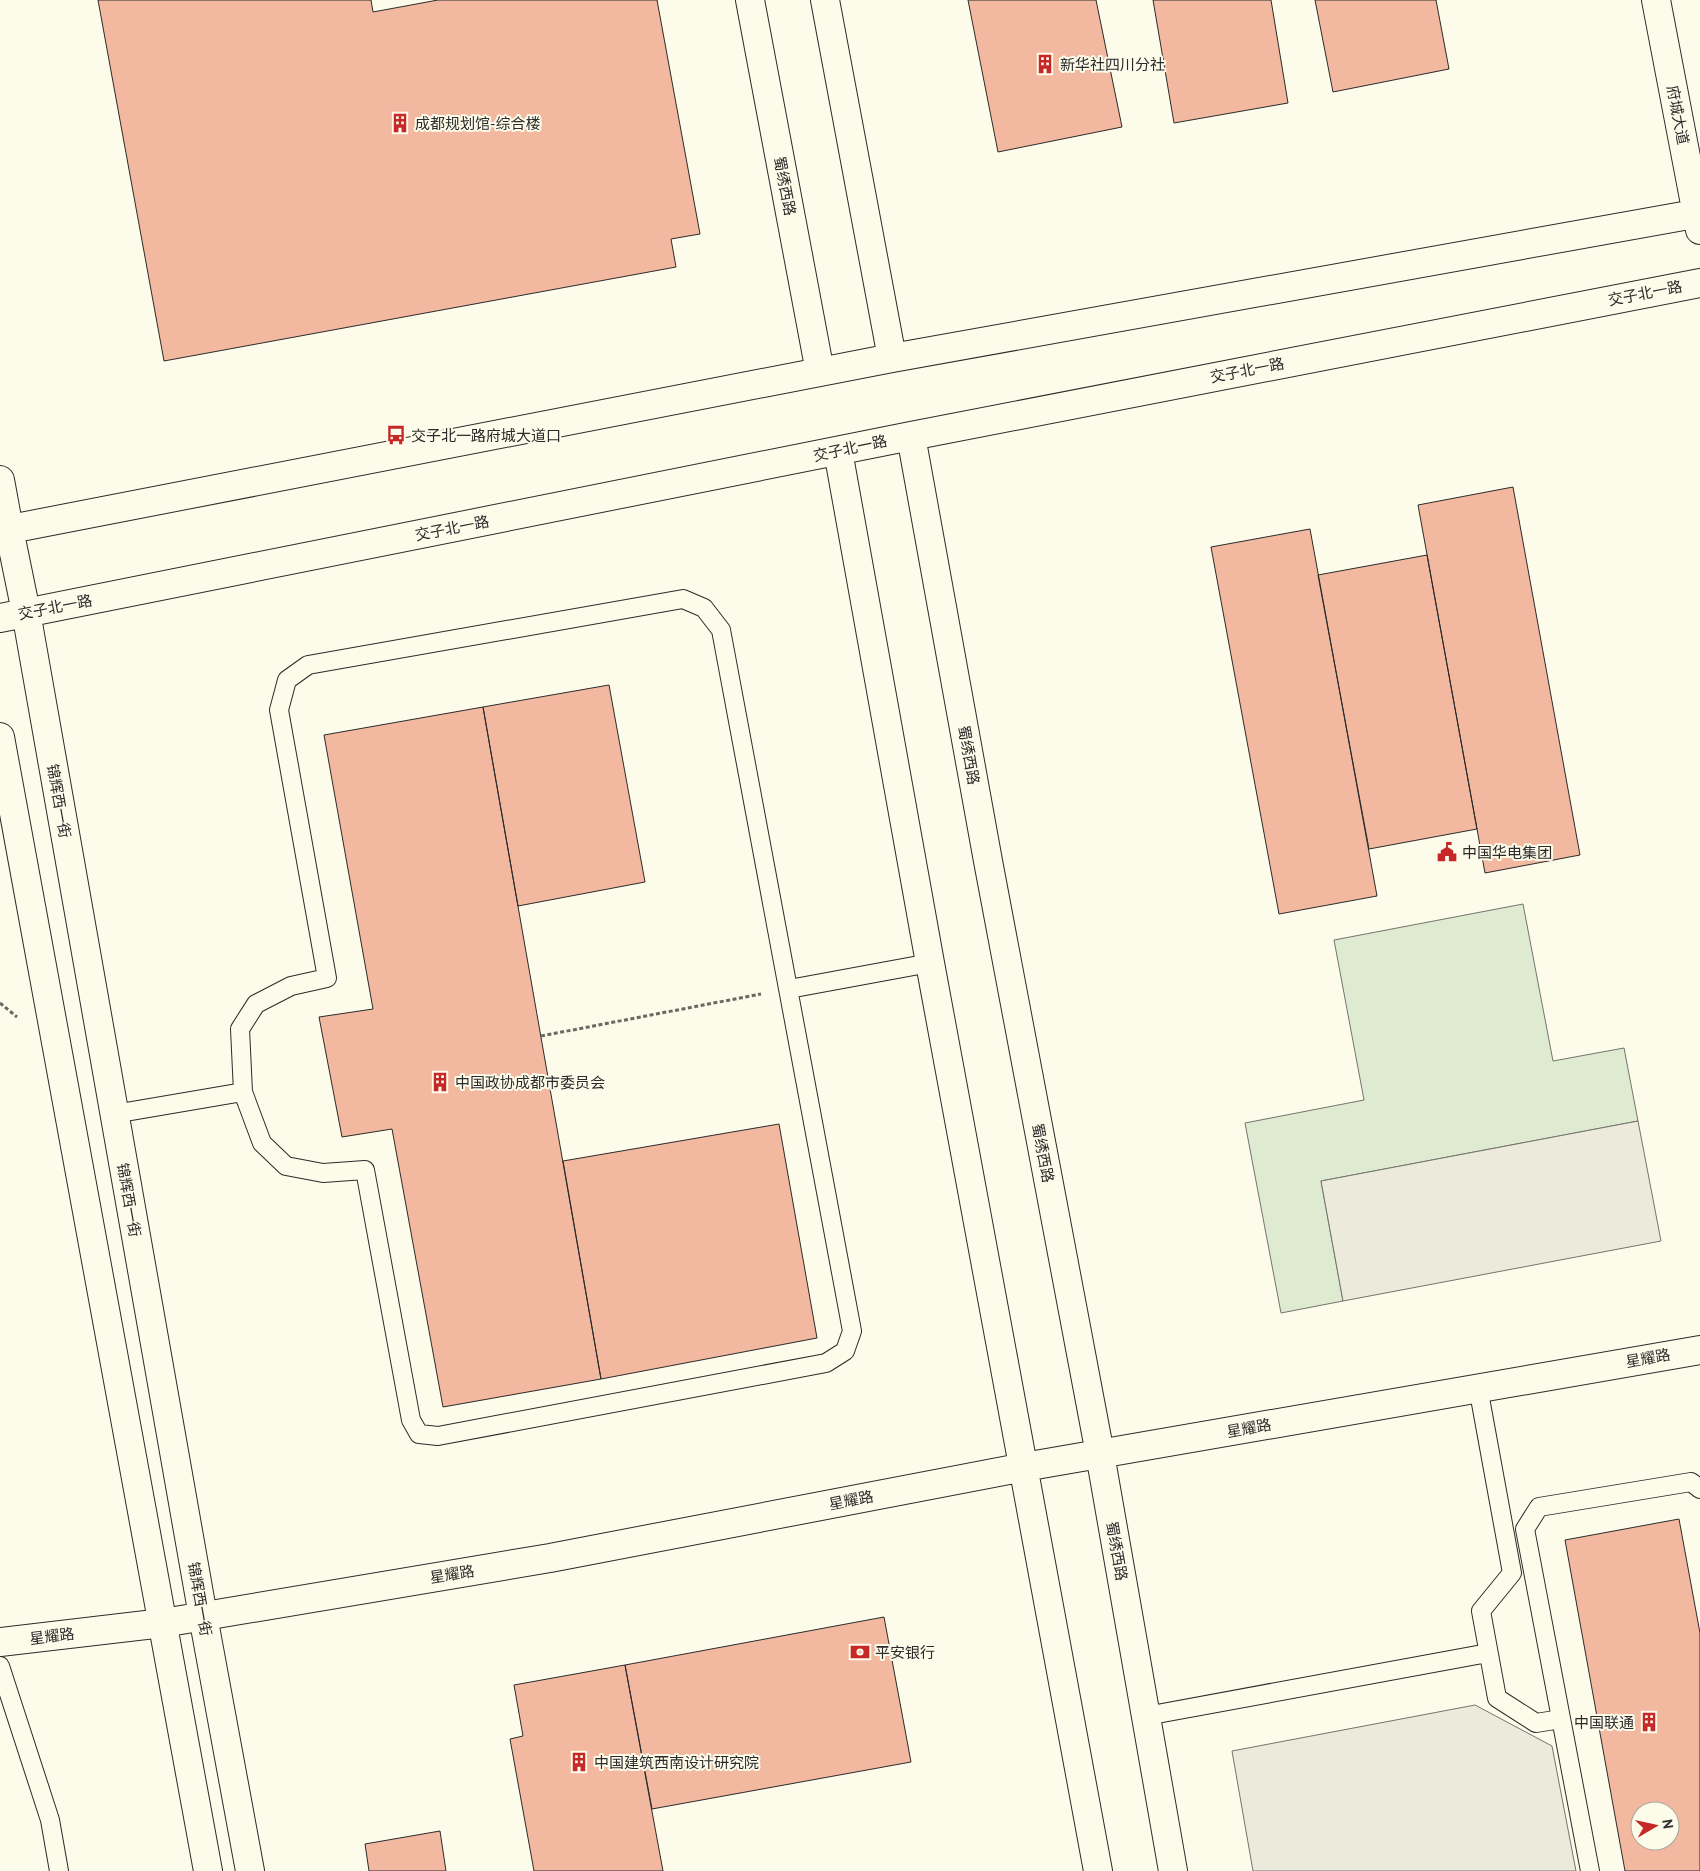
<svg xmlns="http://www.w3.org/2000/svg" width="1700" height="1871" viewBox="0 0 1700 1871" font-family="'PT Sans','Noto Sans SC',sans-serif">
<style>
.green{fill:#deebd1;stroke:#74746e}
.parking{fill:#eceadb;stroke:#74746e}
.building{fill:#f2b8a0;stroke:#2b2b2b;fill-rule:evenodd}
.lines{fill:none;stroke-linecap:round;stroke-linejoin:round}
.lane-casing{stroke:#2b2b2b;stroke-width:20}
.street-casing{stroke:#2b2b2b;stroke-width:30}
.secondary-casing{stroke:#2b2b2b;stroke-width:30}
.path{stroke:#6a6964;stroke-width:3;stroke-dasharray:4 2.5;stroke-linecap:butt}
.lane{stroke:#fdfbea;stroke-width:18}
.street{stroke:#fdfbea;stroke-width:28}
.secondary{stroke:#fdfbea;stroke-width:28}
.labels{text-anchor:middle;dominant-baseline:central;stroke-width:4;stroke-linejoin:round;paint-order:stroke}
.poi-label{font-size:15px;fill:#2b2b2b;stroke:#fdfbea;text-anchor:start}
.street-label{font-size:15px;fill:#2b2b2b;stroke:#fdfbea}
</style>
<rect width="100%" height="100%" fill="#fdfbea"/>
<path class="green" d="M 1523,904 L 1553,1061 L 1624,1048 L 1638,1121 L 1321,1181 L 1343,1301 L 1281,1313 L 1245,1123 L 1364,1100 L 1334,940 Z"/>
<path class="parking" d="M 1638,1121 L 1661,1241 L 1343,1301 L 1321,1181 Z
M 1475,1705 L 1552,1746 L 1576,1871 L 1253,1871 L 1232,1751 Z"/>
<path class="building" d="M 98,0 L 371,0 L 373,12 L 438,0 L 657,0 L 700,234 L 671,239 L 676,267 L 164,361 Z
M 968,0 L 1096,0 L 1122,127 L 998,152 Z
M 1153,0 L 1271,0 L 1288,103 L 1174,123 Z
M 1315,0 L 1436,0 L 1449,69 L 1333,92 Z
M 1513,487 L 1580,855 L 1485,873 L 1418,505 Z
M 1310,529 L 1377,896 L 1279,914 L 1211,547 Z
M 1427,555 L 1477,829 L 1369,849 L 1318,575 Z
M 609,685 L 645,882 L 518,906 L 483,707 Z
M 483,707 L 601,1379 L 443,1407 L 392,1129 L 342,1137 L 319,1017 L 373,1009 L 324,735 Z
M 779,1124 L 817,1338 L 601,1379 L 563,1161 Z
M 1679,1519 L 1700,1633 L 1700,1871 L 1625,1871 L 1565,1540 ZM 1640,1811 L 1670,1811 L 1670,1841 L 1640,1841 Z
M 884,1617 L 911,1762 L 652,1809 L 625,1665 Z
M 625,1665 L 663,1871 L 534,1871 L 510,1739 L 523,1736 L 514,1685 Z
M 440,1831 L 446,1871 L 369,1871 L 365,1844 Z"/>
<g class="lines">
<defs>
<path id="lane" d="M 789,989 L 930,963
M 114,1114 L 243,1092 L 262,1143 L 286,1166 L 323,1173 L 365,1170 L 411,1420 L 419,1434 L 438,1436 L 826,1363 L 845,1351 L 852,1331 L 721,630 L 704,608 L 683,599 L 308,665 L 287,680 L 279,710 L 327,978 L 291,986 L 256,1004 L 240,1029 L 243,1092
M 1478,1387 L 1512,1573 L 1481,1611 L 1497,1698 L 1536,1723 L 1561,1719
M 0,1666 L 50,1820 L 59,1871
M 1146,1716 L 1488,1653
M 1590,1871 L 1525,1529 L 1539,1507 L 1691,1482 L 1700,1489"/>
<path id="street" d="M 0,480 L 9,529
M 0,1642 L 163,1623"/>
<path id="secondary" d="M 750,0 L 820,372
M 825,0 L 892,358
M 1656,0 L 1700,230
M 911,436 L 988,861 L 1100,1454 L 1173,1871
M 838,451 L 930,963 L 1098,1871
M 9,529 L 26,612 L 203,1616 L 250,1871
M 0,531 L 892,358 L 1700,213
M 0,618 L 911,436 L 1700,283
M 0,737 L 208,1871
M 163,1623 L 550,1558 L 1024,1467 L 1700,1350"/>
</defs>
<use href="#lane" class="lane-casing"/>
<use href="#street" class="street-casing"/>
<use href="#secondary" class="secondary-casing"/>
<path class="path" d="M 0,1003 L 17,1017
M 541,1036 L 761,994"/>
<use href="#lane" class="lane"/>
<use href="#street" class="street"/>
<use href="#secondary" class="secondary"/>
</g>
<defs>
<symbol id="building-bare" viewBox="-9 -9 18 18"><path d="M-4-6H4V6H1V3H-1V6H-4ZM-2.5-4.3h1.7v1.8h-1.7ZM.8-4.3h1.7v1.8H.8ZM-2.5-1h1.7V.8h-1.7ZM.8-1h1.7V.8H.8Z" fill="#c62828" stroke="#fdfbea" stroke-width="2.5" paint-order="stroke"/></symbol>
<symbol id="bus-bare" viewBox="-9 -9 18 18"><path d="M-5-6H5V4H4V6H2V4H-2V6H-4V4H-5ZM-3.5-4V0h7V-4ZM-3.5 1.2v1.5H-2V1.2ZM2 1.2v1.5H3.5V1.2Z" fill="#c62828" stroke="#fdfbea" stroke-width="2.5" paint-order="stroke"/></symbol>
<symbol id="civic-bare" viewBox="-9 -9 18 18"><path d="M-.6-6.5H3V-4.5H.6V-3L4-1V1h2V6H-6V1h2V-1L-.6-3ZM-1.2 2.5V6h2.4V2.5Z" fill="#c62828" stroke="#fdfbea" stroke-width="2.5" paint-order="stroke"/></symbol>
<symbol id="bank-bare" viewBox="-9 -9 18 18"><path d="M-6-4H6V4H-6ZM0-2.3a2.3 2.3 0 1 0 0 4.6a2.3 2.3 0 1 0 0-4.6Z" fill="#c62828" stroke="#fdfbea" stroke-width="2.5" paint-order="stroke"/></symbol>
</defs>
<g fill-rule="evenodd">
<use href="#building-bare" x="1031" y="50" width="28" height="28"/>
<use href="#building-bare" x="386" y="109" width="28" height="28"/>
<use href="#bus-bare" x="382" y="421" width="28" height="28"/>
<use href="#civic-bare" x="1433" y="838" width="28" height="28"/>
<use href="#building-bare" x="426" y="1068" width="28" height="28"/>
<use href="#bank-bare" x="846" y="1638" width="28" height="28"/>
<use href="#building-bare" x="1635" y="1708" width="28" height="28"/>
<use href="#building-bare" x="565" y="1748" width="28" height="28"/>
</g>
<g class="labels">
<g class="poi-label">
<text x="1060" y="64">新华社四川分社</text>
<text x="415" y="123">成都规划馆-综合楼</text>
<text x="411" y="435">交子北一路府城大道口</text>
<text x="1462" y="852">中国华电集团</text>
<text x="455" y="1082">中国政协成都市委员会</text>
<text x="875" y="1652">平安银行</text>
<text x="1634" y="1722" text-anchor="end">中国联通</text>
<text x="594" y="1762">中国建筑西南设计研究院</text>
</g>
<g class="street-label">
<text transform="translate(1678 115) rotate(79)">府城大道</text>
<text transform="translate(785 186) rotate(79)">蜀绣西路</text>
<text transform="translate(1645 293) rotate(-11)">交子北一路</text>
<text transform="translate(1247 370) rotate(-11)">交子北一路</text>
<text transform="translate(850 448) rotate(-12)">交子北一路</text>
<text transform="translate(452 528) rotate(-11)">交子北一路</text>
<text transform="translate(55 607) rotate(-11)">交子北一路</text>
<text transform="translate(969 755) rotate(80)">蜀绣西路</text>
<text transform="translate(59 801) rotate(80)">锦辉西一街</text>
<text transform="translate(1043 1153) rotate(79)">蜀绣西路</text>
<text transform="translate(129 1200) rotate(80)">锦辉西一街</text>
<text transform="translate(1648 1358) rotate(-10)">星耀路</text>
<text transform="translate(1249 1428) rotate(-10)">星耀路</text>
<text transform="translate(851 1500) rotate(-11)">星耀路</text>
<text transform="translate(1117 1551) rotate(80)">蜀绣西路</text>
<text transform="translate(452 1574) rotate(-9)">星耀路</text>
<text transform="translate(200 1599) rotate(80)">锦辉西一街</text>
<text transform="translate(52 1636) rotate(-7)">星耀路</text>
</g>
</g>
<g transform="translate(1655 1826) rotate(81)"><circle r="24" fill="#fdfbea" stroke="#a9a89e"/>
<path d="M0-4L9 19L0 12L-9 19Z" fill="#c62828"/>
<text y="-8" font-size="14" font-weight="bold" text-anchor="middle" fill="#2b2b2b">N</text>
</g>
</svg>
